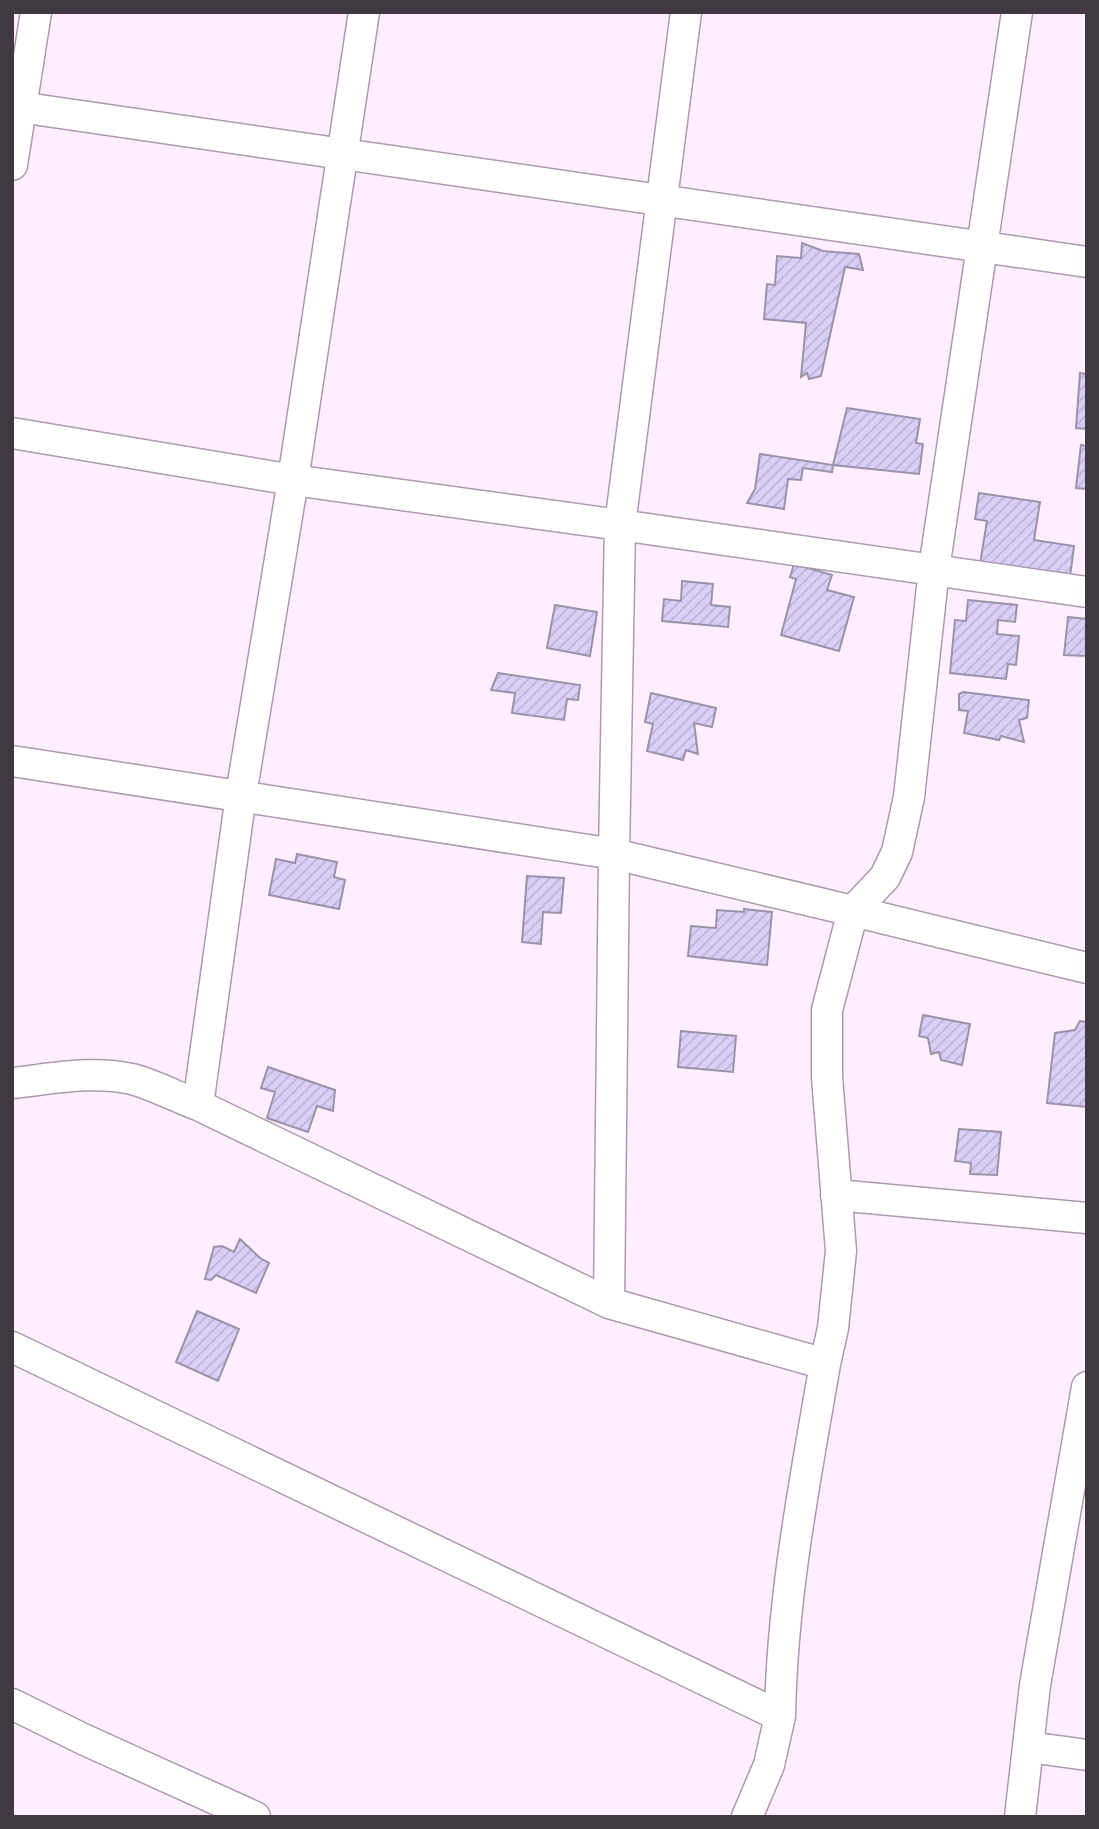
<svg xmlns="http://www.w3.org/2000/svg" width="1099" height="1829" viewBox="0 0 1099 1829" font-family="'Playfair Display',serif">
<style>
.building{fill:url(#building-hatch);stroke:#9992a9;stroke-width:2}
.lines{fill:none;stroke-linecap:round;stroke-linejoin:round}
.street-casing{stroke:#ad9aae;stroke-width:33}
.street{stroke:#fff;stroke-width:30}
</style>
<defs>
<pattern id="building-hatch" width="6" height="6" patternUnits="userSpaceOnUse" patternTransform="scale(1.75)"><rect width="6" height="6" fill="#dacef6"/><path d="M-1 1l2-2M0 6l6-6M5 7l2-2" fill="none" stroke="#bcb2d4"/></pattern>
</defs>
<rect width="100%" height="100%" fill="#feeeff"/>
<path class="building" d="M 802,243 L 823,251 L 859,254 L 863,270 L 845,267 L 821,376 L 809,379 L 807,373 L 801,377 L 806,323 L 764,319 L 767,284 L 775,285 L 777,256 L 801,258 Z
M 1080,373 L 1087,374 L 1087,429 L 1076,428 Z
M 847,408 L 920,419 L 916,443 L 923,444 L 919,474 L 833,465 Z
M 1081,445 L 1087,446 L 1087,489 L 1076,488 Z
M 760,454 L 833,465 L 832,472 L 803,468 L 801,480 L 788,479 L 784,509 L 747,503 L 755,489 Z
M 979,493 L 1040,502 L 1034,540 L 1074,546 L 1070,577 L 980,564 L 987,521 L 975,519 Z
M 794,564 L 832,575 L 827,590 L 854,597 L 839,651 L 781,635 L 796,579 L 790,577 Z
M 682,581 L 713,584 L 711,605 L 730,607 L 728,627 L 662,621 L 664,599 L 681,601 Z
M 968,600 L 1017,605 L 1015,622 L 998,620 L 997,634 L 1019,636 L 1016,665 L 1008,664 L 1006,679 L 950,673 L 955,620 L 966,621 Z
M 555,605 L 597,612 L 590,656 L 547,648 Z
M 1068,617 L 1087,619 L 1087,656 L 1064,655 Z
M 498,673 L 580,685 L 578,700 L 567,699 L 564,720 L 512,713 L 515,693 L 491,690 Z
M 963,692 L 1029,700 L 1027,718 L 1019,720 L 1024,742 L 1001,736 L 999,740 L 964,733 L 968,711 L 959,710 L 959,694 Z
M 651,693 L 716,708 L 712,727 L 694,723 L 698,754 L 686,750 L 683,760 L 647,751 L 653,724 L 645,722 Z
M 297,854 L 337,862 L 334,877 L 345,880 L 339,909 L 269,895 L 276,859 L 295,863 Z
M 527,876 L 564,878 L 561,913 L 543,912 L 541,944 L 522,942 Z
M 744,909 L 772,912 L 767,965 L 688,956 L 691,926 L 716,928 L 717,910 L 744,912 Z
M 923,1015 L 970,1024 L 962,1065 L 941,1060 L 939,1052 L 931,1054 L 928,1038 L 919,1036 Z
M 1080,1021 L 1087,1022 L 1087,1107 L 1047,1103 L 1055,1033 L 1075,1030 Z
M 681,1031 L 736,1036 L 733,1072 L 678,1067 Z
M 268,1067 L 335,1090 L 333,1111 L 317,1106 L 308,1132 L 267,1118 L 275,1092 L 261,1088 Z
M 959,1129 L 1001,1132 L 997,1175 L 970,1174 L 971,1163 L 955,1161 Z
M 240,1239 L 260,1258 L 269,1263 L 256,1293 L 216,1275 L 211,1280 L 205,1279 L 214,1247 L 222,1246 L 234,1252 Z
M 197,1311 L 239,1329 L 218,1381 L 176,1362 Z"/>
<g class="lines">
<defs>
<path id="street" d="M 12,106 L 1087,262
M 12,165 L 36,12
M 12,433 L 293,480 L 620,525 L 1087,592
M 12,761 L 614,854 L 853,911 L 885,877 L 897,852 L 909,797 L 934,569 L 1017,12
M 12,1083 C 51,1079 93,1070 132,1079 C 154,1085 177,1097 198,1105 L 609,1303 L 825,1364 C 805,1480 782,1598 780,1716
M 198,1105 L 241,795 L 293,480 L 364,12
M 836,1195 L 1087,1218
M 609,1303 L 614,854 L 620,525 L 686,12
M 12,1347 L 780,1716 L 769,1765 L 747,1817
M 825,1364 L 833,1328 L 841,1251 L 827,1077 L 827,1010 L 853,911 L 1087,968
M 12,1704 L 83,1739 L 255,1817
M 1029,1747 L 1087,1755
M 1020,1817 L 1035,1685 L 1087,1387"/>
</defs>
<use href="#street" class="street-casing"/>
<use href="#street" class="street"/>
</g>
<rect width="1099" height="1829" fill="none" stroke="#413941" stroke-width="28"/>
</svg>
